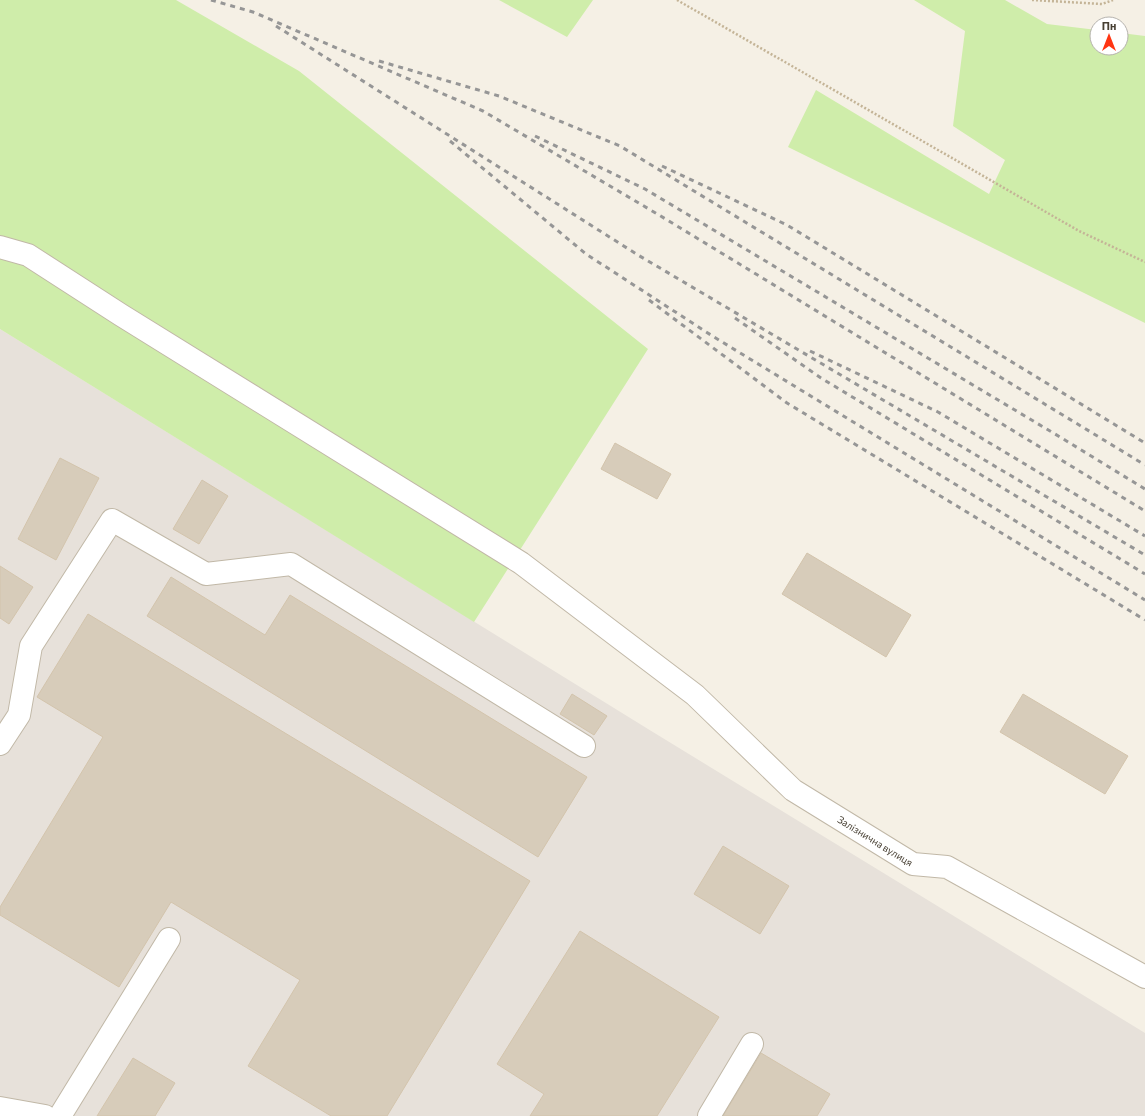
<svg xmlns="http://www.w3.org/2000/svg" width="1145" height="1116" viewBox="0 0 1145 1116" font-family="Commissioner,sans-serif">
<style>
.industrial{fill:#e7e1da}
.green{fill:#cfedaa}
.building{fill:#d7ccba;stroke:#d3c4ac}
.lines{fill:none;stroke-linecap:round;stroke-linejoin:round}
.minor-casing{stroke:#c1b8a7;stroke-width:24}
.path{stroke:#c4b497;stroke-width:2.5;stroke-dasharray:2 2;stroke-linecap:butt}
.minor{stroke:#fff;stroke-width:22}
.rail{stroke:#969696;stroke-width:3;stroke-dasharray:5 5;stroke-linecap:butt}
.labels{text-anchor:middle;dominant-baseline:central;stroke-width:4;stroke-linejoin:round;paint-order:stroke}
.street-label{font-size:10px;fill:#484034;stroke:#fff}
</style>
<rect width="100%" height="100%" fill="#f5f0e5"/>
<path class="industrial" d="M 0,329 L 648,729 L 1145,1033 L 1145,1116 L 0,1116 Z"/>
<path class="green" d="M 0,0 L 176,0 L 299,71 L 648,349 L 474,622 L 0,329 Z
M 499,0 L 593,0 L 567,37 Z
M 914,0 L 1005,0 L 1047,24 L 1097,30 L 1097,48 L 1121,48 L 1121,33 L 1145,36 L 1145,323 L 788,147 L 816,90 L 989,194 L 1005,160 L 953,126 L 965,31 Z"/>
<path class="building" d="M 615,443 L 671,474 L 657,499 L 601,469 Z
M 60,458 L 99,478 L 56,560 L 18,539 Z
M 202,480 L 228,496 L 199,544 L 173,529 Z
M 807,553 L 911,615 L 886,657 L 782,594 Z
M 0,566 L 33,587 L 9,624 L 0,618 Z
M 171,577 L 265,635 L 290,595 L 587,777 L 538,857 L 147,616 Z
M 88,614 L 530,881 L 387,1116 L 331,1116 L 248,1066 L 300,980 L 171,902 L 119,987 L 0,915 L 0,907 L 103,737 L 37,697 Z
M 572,694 L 607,716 L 594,735 L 560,714 Z
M 1023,694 L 1128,756 L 1105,794 L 1000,732 Z
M 723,846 L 789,886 L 760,934 L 694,894 Z
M 580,931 L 719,1017 L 657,1116 L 530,1116 L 544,1094 L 497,1064 Z
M 761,1053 L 830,1094 L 817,1116 L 723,1116 Z
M 133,1058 L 175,1083 L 155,1116 L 97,1116 Z"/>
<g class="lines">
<defs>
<g id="minor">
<path id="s1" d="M 0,247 L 28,255 L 121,315 L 521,563 L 695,695 L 793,790 L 913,864 L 947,867 L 1145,977"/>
<path d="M 0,744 L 19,715 L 31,646 L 112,520 L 206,574 L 291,564 L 584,746"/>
<path d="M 0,1108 L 45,1116"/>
<path d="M 60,1116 L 169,939"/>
<path d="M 709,1116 L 752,1044"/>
</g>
</defs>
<use href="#minor" class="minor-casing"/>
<path class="path" d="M 677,0 L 1079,231 L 1145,262
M 1032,0 L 1102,4 L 1113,0"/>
<use href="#minor" class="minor"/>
<path class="rail" d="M 211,0 L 253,12 L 483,111 L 659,215 L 1145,511
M 276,26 L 638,255 L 1145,555
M 379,61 L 499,96 L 620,146 L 1145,465
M 535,136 L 645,189 L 1060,437 L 1145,489
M 450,141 L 586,254 L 714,337 L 1145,600
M 662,166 L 787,225 L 1145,443
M 649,300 L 787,403 L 1145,620
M 735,318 L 821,378 L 1145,574
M 810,351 L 938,412 L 1145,536"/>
</g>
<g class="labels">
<g class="street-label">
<text stroke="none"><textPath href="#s1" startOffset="1062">Залізнична вулиця</textPath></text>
</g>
</g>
<g transform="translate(1109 36)"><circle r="19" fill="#ffffff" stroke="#b6b3ae"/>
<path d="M0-3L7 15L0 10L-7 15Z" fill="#ff3512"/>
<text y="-6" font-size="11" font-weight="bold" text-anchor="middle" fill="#484034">Пн</text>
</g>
</svg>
